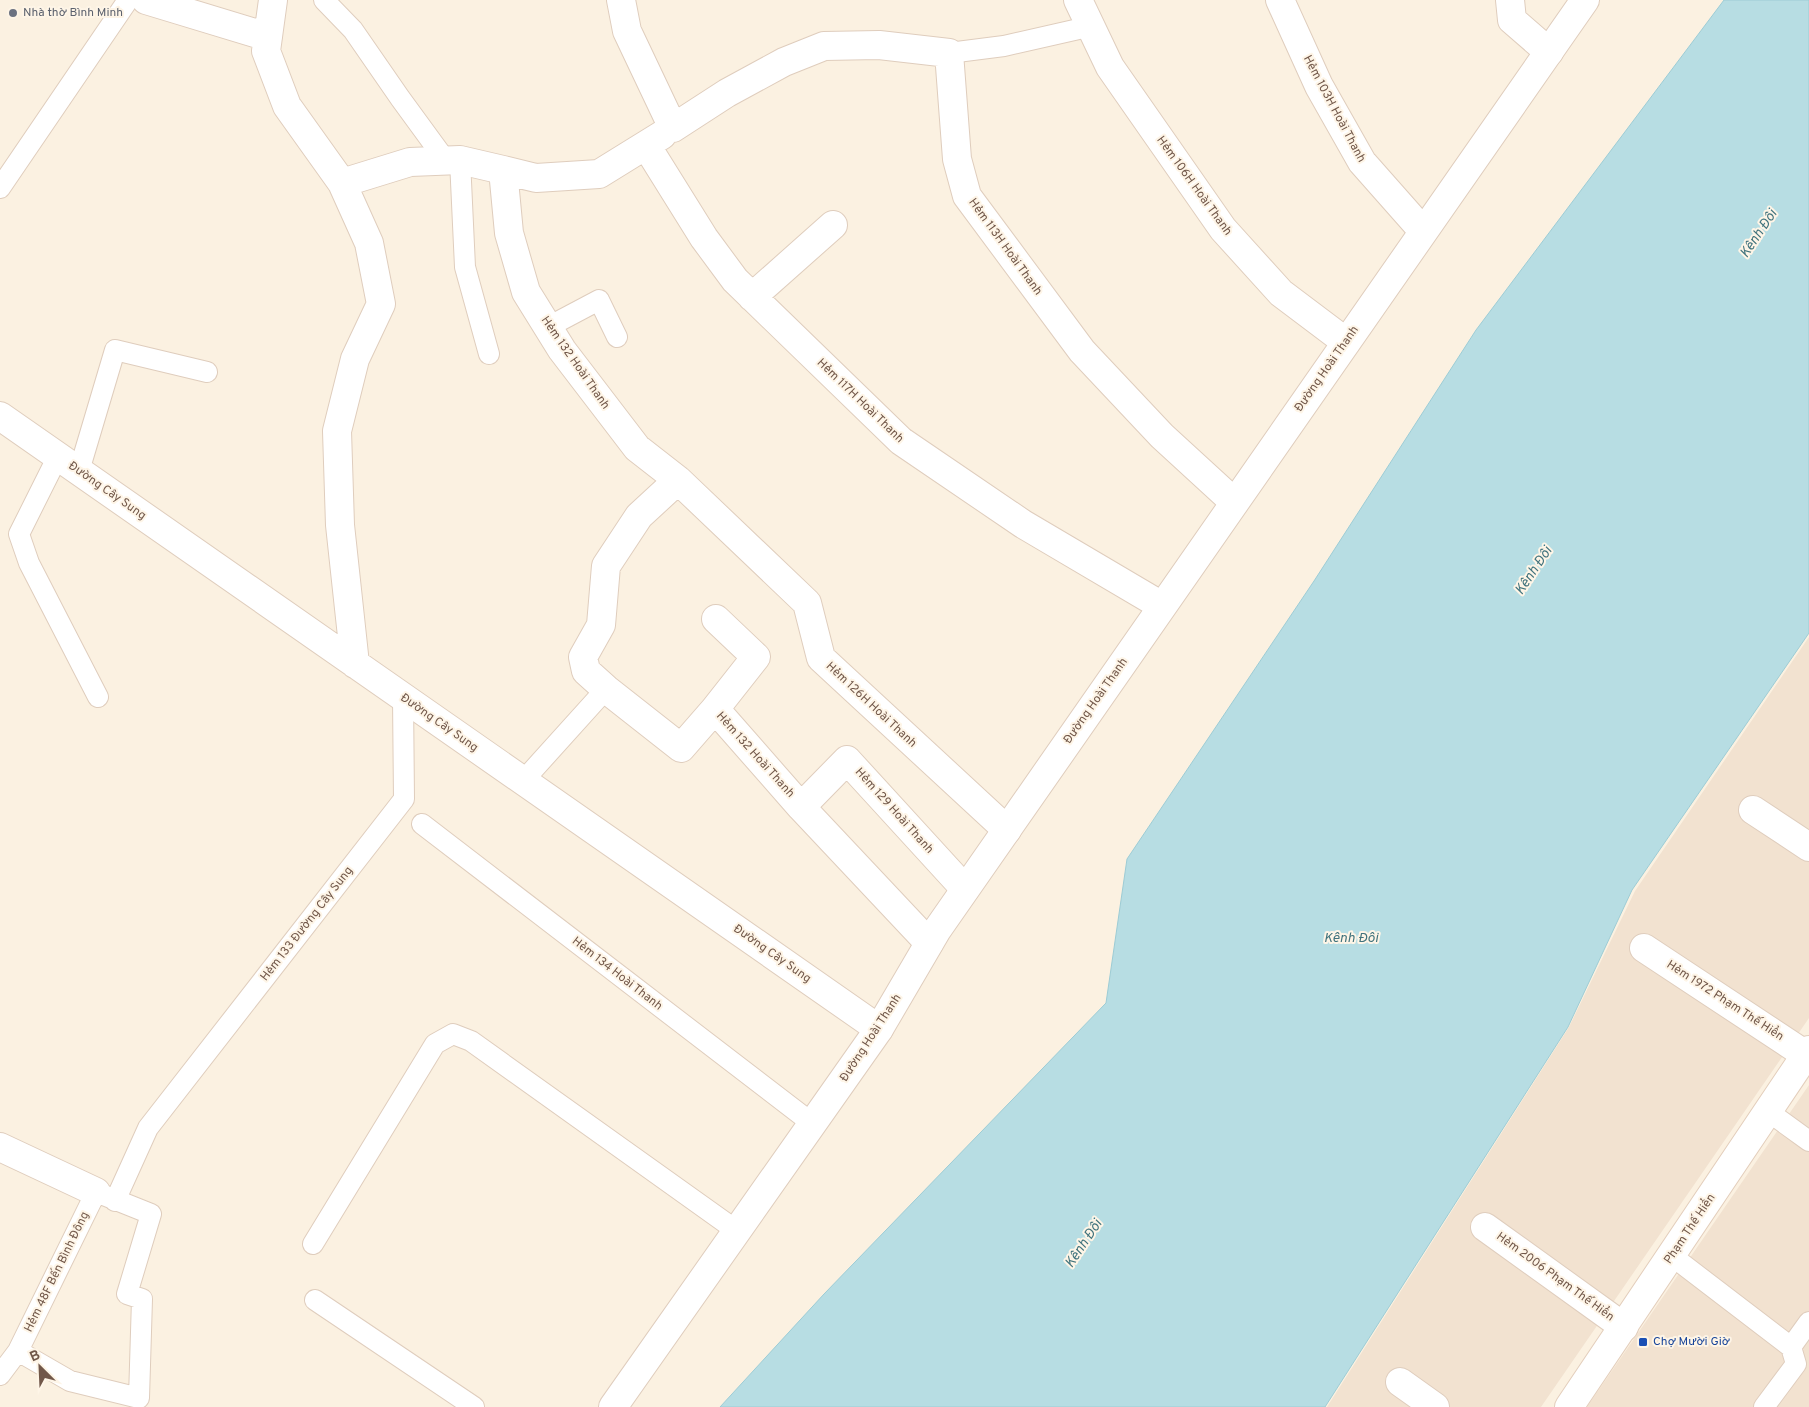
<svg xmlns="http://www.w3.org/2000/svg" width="1809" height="1407" viewBox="0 0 1809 1407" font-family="Overpass,sans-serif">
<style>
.residential{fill:#f2e2d0}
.water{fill:#b7dde3;stroke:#9dccd5}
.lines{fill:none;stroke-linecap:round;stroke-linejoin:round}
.service-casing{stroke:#dfcdbd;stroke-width:22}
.minor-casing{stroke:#dfcdbd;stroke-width:30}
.tertiary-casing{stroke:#dfcdbd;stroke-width:30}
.secondary-casing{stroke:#e3cebc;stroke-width:30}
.service{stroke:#fff;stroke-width:20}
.minor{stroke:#fff;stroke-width:28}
.tertiary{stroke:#fff;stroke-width:28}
.secondary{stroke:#fff;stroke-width:28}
.worship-dot{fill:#6b7280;stroke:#fef5e7;stroke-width:2}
.transit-dot{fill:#1a4fb4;stroke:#fef5e7;stroke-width:2}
.labels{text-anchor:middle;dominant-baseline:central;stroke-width:4;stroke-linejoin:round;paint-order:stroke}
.worship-label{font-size:12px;fill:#5b616d;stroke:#fef5e7;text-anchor:start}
.street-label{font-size:12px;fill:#715749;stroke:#fef5e7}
.transit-label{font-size:12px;fill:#164399;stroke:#fef5e7;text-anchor:start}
.water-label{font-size:14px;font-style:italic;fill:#41737d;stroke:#fef5e7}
</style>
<rect width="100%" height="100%" fill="#fbf1e1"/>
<path class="residential" d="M 1809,637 L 1809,1018 L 1541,1407 L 1327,1407 L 1569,1027 L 1635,891 Z
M 1809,1085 L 1809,1407 L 1587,1407 Z"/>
<path class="water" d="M 1724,0 L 1809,0 L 1809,633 L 1632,890 L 1568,1027 L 1325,1407 L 720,1407 L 824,1294 L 1106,1003 L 1127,859 L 1314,581 L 1476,330 Z"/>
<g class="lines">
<defs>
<path id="service" d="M 324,0 L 353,30 L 400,98 L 446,161
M 949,53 L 1004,46 L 1092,26
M 460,160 L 465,267 L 489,354
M 0,188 L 128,0
M 548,327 L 599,300 L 617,337
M 58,456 L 19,534 L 29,563 L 98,697
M 79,471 L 115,350 L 207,372
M 523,781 L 606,689
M 422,824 L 813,1124
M 1769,1112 L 1809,1141
M 115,1201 L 148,1128 L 404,799 L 403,698
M 313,1244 L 435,1044 L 453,1034 L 471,1041 L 737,1231
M 1672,1256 L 1791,1347 L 1796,1364 L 1764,1407
M 315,1300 L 474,1407
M 1791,1347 L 1809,1322
M 0,1375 L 18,1351 L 96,1192 L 151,1214 L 127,1294 L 142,1299 L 139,1398 L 70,1381 L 18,1351"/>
<path id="minor" d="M 146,0 L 268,37
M 273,0 L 266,51 L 287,106 L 342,183
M 621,0 L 627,31 L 673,128 L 727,93 L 784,62 L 824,46 L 879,45 L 949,53 L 957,159 L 967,196 L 1082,351 L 1162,436 L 1234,502
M 1078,0 L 1110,67 L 1223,229 L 1281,293 L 1346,342
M 1280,0 L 1319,86 L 1362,162 L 1423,231
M 1510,0 L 1512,20 L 1549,52
M 646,145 L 704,238 L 735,280 L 901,441 L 1023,524 L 1162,606
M 503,170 L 536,178 L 599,174 L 662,135
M 752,297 L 833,225
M 0,416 L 879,1029
M 678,480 L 807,603 L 821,658 L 1007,830
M 355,664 L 340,525 L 337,431 L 355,359 L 381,304 L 369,243 L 342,183 L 410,162 L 460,160 L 503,170 L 509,233 L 526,292 L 562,350 L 637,448 L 678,480 L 639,516 L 606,566 L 601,625 L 583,657 L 586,671 L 606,689 L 681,748 L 715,709 L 801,807 L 929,943
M 715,709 L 756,657 L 716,619
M 801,807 L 847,760 L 965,889
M 1753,810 L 1809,847
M 1644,948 L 1806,1055
M 0,1147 L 96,1192
M 1485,1227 L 1624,1327
M 1400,1382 L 1435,1407"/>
<path id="tertiary" d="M 613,1407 L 879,1029 L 937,930 L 1585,0"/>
<path id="secondary" d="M 1569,1407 L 1809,1050"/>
</defs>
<use href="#service" class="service-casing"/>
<use href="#minor" class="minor-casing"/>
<use href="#tertiary" class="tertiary-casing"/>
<use href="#secondary" class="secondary-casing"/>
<use href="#service" class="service"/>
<use href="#minor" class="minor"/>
<use href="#tertiary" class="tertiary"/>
<use href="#secondary" class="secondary"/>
</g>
<circle class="worship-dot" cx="13" cy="13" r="5"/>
<rect class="transit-dot" x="1638" y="1337" width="10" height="10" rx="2.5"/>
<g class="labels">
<g class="worship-label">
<text x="23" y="13">Nhà thờ Bình Minh</text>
</g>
<g class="street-label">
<text transform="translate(1334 109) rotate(62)">Hẻm 103H Hoài Thanh</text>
<text transform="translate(1194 186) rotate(54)">Hẻm 106H Hoài Thanh</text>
<text transform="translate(1005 247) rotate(54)">Hẻm 113H Hoài Thanh</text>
<text transform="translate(575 363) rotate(55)">Hẻm 132 Hoài Thanh</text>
<text transform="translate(1327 369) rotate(-55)">Đường Hoài Thanh</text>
<text transform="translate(860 401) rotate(44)">Hẻm 117H Hoài Thanh</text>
<text transform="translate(107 491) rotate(35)">Đường Cây Sung</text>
<text transform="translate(1096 701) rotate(-55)">Đường Hoài Thanh</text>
<text transform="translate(871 705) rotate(43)">Hẻm 126H Hoài Thanh</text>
<text transform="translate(439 723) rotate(35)">Đường Cây Sung</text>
<text transform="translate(755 755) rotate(48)">Hẻm 132 Hoài Thanh</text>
<text transform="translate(894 811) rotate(48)">Hẻm 129 Hoài Thanh</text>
<text transform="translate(307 924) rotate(-52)">Hẻm 133 Đường Cây Sung</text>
<text transform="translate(772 954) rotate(35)">Đường Cây Sung</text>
<text transform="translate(617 974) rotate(38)">Hẻm 134 Hoài Thanh</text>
<text transform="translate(1725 1001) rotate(33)">Hẻm 1972 Phạm Thế Hiển</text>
<text transform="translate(871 1038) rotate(-57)">Đường Hoài Thanh</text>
<text transform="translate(1690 1229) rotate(-56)">Phạm Thế Hiển</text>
<text transform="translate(57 1272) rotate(-64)">Hẻm 48F Bến Bình Đông</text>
<text transform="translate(1555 1277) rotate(36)">Hẻm 2006 Phạm Thế Hiển</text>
</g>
<g class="transit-label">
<text x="1653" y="1342">Chợ Mười Giờ</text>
</g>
<g class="water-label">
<text transform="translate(1759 234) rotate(-56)">Kênh Đôi</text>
<text transform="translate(1534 571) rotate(-56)">Kênh Đôi</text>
<text x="1351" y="938">Kênh Đôi</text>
<text transform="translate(1084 1244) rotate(-56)">Kênh Đôi</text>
</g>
</g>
<g transform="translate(40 1367) rotate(336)" stroke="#fef5e7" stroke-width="4" paint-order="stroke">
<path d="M0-4L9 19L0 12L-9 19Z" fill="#715749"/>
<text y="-8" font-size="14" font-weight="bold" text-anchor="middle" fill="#715749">B</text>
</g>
</svg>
